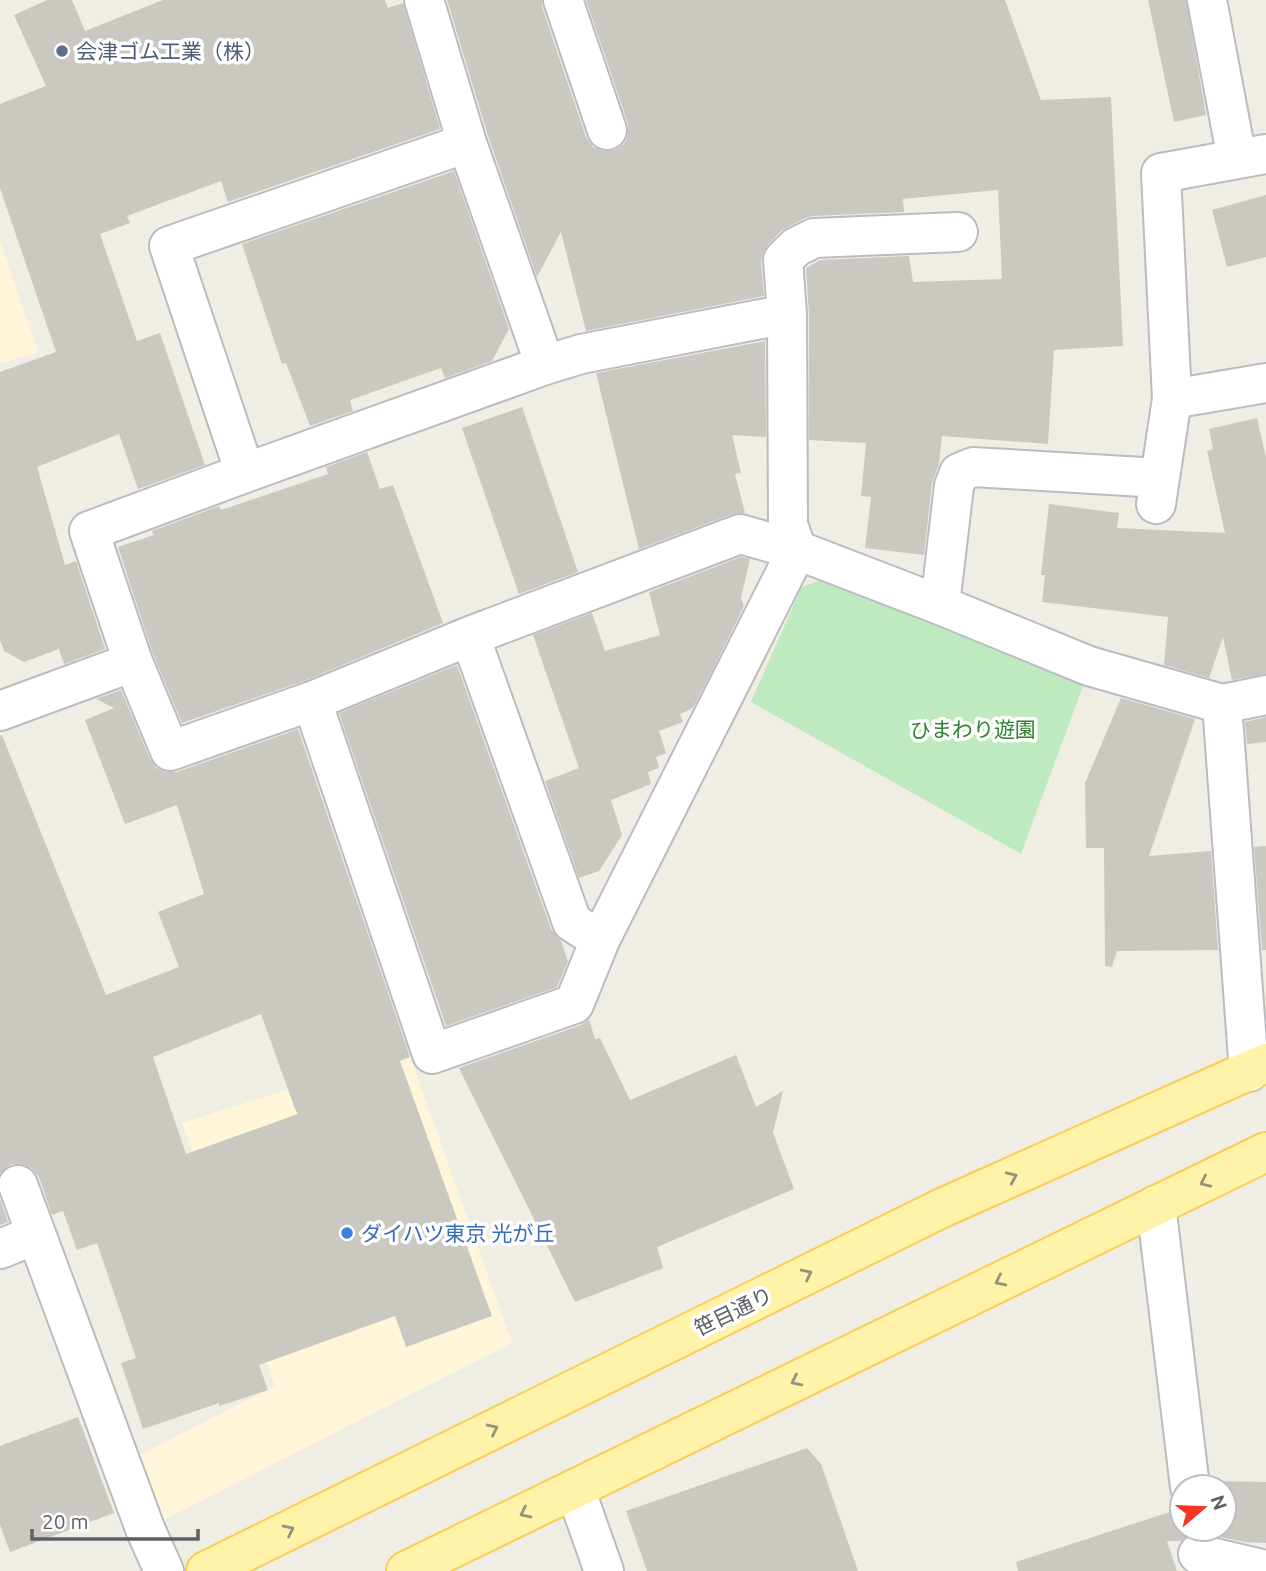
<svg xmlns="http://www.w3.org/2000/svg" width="1266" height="1571" viewBox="0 0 1266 1571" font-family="Ubuntu,'Noto Sans JP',sans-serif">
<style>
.commercial{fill:#fff6d9}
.green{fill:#bfe9bf}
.building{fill:#cbc8c1;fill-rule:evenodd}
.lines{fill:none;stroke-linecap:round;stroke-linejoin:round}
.minor-casing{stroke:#b9bcc1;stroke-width:42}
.major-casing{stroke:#fbcc52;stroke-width:42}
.minor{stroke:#fff;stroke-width:38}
.major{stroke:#fff2a9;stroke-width:38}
.oneway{stroke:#95937d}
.service-dot{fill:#5c6f8a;stroke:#fff;stroke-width:2.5}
.shop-dot{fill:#3f7fe0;stroke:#fff;stroke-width:2.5}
.labels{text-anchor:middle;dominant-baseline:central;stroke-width:7;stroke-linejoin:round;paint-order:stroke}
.service-label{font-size:21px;fill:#4e5e75;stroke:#fff;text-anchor:start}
.park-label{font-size:21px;fill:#2e8232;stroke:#fff}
.shop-label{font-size:21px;fill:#366cbe;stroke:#fff;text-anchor:start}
.street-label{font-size:21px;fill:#5c6066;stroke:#fff}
</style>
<rect width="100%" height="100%" fill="#f0ede4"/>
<path class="commercial" d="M 0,240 L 38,352 L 0,364 Z
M 408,1051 L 512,1343 L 163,1520 L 134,1458 L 275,1386 L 182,1123 Z"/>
<path class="green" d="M 822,579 L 1085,681 L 1021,854 L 751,702 L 801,588 Z"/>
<path class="building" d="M 47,0 L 72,0 L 85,31 L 163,0 L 385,0 L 388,8 L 403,3 L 440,129 L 228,202 L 221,181 L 127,216 L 130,223 L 100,234 L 137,341 L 160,333 L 205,465 L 138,489 L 119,434 L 37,467 L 65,565 L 76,561 L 105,649 L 64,664 L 59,649 L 24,662 L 4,651 L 0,640 L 0,372 L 56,352 L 0,188 L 0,104 L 46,86 L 14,15 Z
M 447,0 L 542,0 L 542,7 L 586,137 L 593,147 L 603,151 L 615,150 L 624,144 L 628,135 L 628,124 L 586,0 L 1005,0 L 1041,100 L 1111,97 L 1123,346 L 1054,350 L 1048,444 L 942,436 L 939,464 L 932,483 L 924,555 L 865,548 L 871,497 L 861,496 L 866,443 L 809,440 L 809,314 L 806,268 L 820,260 L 909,256 L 913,282 L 1002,279 L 998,190 L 903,199 L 904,212 L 813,216 L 805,218 L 781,231 L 768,245 L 763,252 L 761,262 L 764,296 L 586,331 L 561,232 L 537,277 L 488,136 Z
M 1148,0 L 1186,0 L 1206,115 L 1174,122 Z
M 454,171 L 509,329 L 492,361 L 445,378 L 441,368 L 350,400 L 353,411 L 310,426 L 286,363 L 282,364 L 242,244 Z
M 1266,195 L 1266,257 L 1227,267 L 1212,210 Z
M 765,341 L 766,437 L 732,435 L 741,473 L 735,474 L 745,513 L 732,514 L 639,549 L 596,373 Z
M 522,407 L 578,572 L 519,594 L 462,428 Z
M 1257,418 L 1266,457 L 1266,674 L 1232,680 L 1223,637 L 1209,678 L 1164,665 L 1168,617 L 1042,602 L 1045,575 L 1041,575 L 1049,504 L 1119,513 L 1117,528 L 1225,533 L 1207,451 L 1213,449 L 1209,429 Z
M 367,452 L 380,489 L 393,485 L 443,623 L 304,681 L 182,723 L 153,654 L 118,547 L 154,535 L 152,531 L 219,506 L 221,510 L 328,474 L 326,467 Z
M 741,557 L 750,559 L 741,598 L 744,606 L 715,665 L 693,708 L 680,714 L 683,722 L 659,731 L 666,753 L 656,757 L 659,768 L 648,772 L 651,784 L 611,800 L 622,835 L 599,871 L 579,878 L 545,781 L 579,768 L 533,635 L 592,613 L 605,651 L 660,635 L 649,592 Z
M 457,665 L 551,929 L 561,941 L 568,961 L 557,987 L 446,1026 L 339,713 Z
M 121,690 L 150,759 L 156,768 L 166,772 L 177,772 L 298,729 L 410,1057 L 400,1061 L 492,1316 L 406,1347 L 395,1316 L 259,1365 L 268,1390 L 219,1406 L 219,1403 L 143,1429 L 121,1363 L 136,1358 L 97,1243 L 77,1250 L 63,1211 L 52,1215 L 39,1177 L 31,1168 L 22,1164 L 11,1164 L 0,1173 L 0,736 L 2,735 L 106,995 L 179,967 L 158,912 L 204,894 L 177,805 L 125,824 L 85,720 L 114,708 L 96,699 ZM 261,1014 L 295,1109 L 298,1114 L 186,1154 L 153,1057 Z
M 1121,698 L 1195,719 L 1149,856 L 1211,851 L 1218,950 L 1117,951 L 1112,967 L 1105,966 L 1104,848 L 1086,848 L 1085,783 Z
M 1266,717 L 1266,742 L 1247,744 L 1245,722 Z
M 1266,846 L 1266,950 L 1262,950 L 1254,847 Z
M 589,1020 L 595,1039 L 600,1038 L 630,1100 L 736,1055 L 756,1107 L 783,1091 L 773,1133 L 794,1189 L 657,1247 L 663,1268 L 575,1302 L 459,1068 L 581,1025 Z
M 0,1199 L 8,1222 L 0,1225 Z
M 78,1417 L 114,1513 L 10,1552 L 0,1525 L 0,1446 Z
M 807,1448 L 821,1464 L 858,1571 L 647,1571 L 626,1511 Z
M 1213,1481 L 1266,1482 L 1266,1543 L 1244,1542 L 1203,1533 L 1192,1533 L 1181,1541 L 1167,1541 L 1177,1571 L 1018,1571 L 1016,1562 L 1182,1508 L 1182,1529 L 1224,1529 L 1224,1487 L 1213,1487 Z"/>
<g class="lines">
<defs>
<path id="minor" d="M 424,0 L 467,143 L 545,365
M 563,0 L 607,130
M 1207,0 L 1237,159
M 787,314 L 581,354 L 545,365 L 245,473 L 89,531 L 133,662 L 170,751 L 312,701 L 470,636 L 740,534 L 797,550 L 940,605 L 1089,666 L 1222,704 L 1266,695
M 1172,399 L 1266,383
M 245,473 L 169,246 L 467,143
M 1156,504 L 1172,399 L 1161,173 L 1266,154
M 940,605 L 954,486 L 959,473 L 973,467 L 1160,478
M 470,636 L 572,922 L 600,940
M 312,701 L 432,1054 L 574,1004 L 600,940 L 797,550 L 788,525 L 787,314 L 783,260 L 796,247 L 814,238 L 958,232
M 1222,704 L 1249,1072
M 0,711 L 133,662
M 18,1185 L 146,1531 L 164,1571
M 1156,1205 L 1190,1487
M 0,1249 L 35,1235
M 575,1489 L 604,1571
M 1198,1554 L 1266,1570"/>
<path id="major" d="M 206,1571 L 942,1208 L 1266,1063
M 406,1571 L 1266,1152"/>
</defs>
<use href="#minor" class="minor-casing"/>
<use href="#major" class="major-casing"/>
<use href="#minor" class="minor"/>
<use href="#major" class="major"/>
</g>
<defs><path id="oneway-chevron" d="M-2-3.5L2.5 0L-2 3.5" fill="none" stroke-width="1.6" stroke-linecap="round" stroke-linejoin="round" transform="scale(1.75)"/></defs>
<g class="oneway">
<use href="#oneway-chevron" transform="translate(1012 1177) rotate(-24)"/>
<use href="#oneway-chevron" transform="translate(1205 1182) rotate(155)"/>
<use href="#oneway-chevron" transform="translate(807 1274) rotate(-26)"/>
<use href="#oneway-chevron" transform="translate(1000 1281) rotate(154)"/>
<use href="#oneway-chevron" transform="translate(796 1381) rotate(154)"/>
<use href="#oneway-chevron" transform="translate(493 1429) rotate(-26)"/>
<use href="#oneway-chevron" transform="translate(525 1513) rotate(154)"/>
<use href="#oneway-chevron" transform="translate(289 1530) rotate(-26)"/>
</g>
<circle class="service-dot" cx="62" cy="51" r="7"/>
<circle class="shop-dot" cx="347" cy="1233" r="7"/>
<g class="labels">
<g class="service-label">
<text x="76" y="51">会津ゴム工業（株）</text>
</g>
<g class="park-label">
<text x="973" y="729">ひまわり遊園</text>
</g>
<g class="shop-label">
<text x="361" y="1233">ダイハツ東京 光が丘</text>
</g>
<g class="street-label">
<text transform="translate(733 1311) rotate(-26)">笹目通り</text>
</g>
</g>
<g transform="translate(1203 1508) rotate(71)"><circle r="33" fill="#ffffff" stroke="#bebfc2" stroke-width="2"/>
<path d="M0-5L12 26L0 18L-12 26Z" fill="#f53625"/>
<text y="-10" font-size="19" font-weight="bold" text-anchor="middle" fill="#5c6066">N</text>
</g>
<path d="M32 1529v10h166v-10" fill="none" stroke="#5c6066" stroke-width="3.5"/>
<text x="42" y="1529" font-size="21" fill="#5c6066" stroke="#ffffff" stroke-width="5" paint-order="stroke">20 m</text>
</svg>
